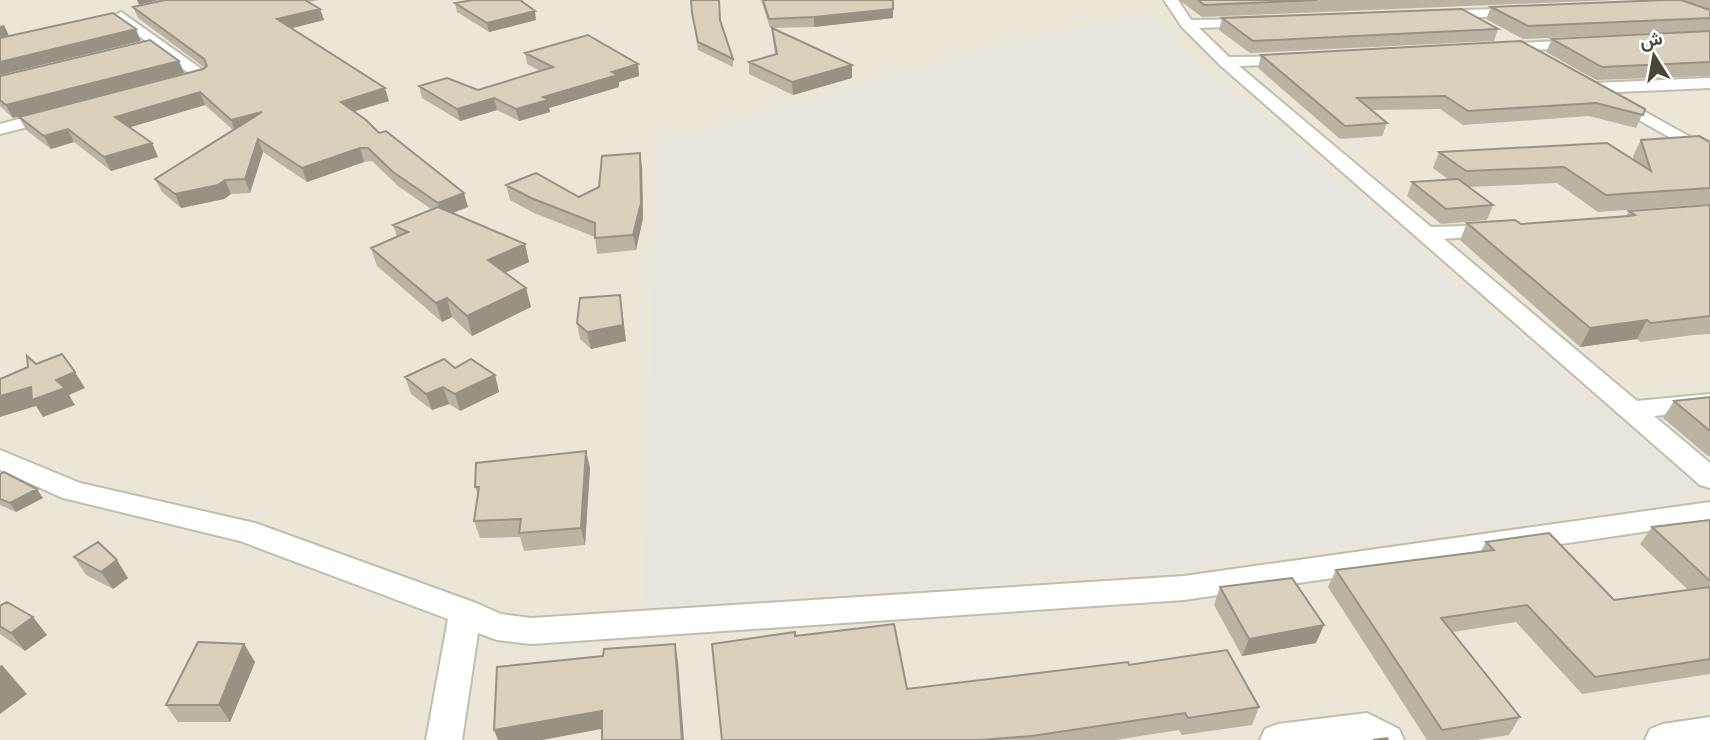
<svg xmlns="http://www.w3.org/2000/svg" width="1710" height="740" viewBox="0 0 1710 740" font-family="Quicksand,Vazirmatn,sans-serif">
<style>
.residential{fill:#ebe6d7}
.industrial{fill:#e9e5de}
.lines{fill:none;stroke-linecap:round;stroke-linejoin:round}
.street-casing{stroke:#c3bdab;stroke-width:4}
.street{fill:#fff;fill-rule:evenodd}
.wall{fill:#bbb4a3}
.shaded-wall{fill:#989284}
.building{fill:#d9d1bd;stroke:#989284;stroke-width:2}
</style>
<rect width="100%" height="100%" fill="#f6f4ea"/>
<path class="residential" d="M 0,0 L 1710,0 L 1710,740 L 0,740 Z"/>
<path class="industrial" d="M 1145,15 L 1710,497 L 1151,573 L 643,607 L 658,143 L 1019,41 Z"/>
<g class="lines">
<defs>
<path id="street" d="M 1164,0 L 1178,0 L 1191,20 L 1258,19 L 1258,25 L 1253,26 L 1199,28 L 1229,57 L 1298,56 L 1301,59 L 1293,64 L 1239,66 L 1431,227 L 1501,225 L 1504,229 L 1501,233 L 1494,235 L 1444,239 L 1637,401 L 1710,394 L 1710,410 L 1654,416 L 1710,463 L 1710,488 L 1700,485 L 1220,65 L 1182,27 Z
M 1522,8 L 1529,12 L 1527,15 L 1440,19 L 1433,15 L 1440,11 Z
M 121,12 L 207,73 L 210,76 L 207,79 L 177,87 L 171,85 L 169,82 L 171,79 L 190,74 L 116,19 L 114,16 Z
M 1580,40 L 1587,44 L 1585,47 L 1498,52 L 1491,48 L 1498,44 Z
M 1710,78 L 1710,88 L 1594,93 L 1586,88 L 1594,83 Z
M 1613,94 L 1710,148 L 1710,160 L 1607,102 L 1605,99 L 1607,96 Z
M 53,110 L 59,111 L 61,115 L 59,119 L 0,134 L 0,124 Z
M 0,450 L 80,483 L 255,523 L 476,603 L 501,614 L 531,618 L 1184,576 L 1710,502 L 1710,522 L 1184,600 L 531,644 L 497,640 L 478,633 L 462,740 L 426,740 L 448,619 L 240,541 L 63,498 L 0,470 Z
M 1367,713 L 1399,729 L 1404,740 L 1260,740 L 1265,729 L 1278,724 Z
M 1710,717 L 1710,740 L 1645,740 L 1650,729 L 1663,724 Z"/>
</defs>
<use href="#street" class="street-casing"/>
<use href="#street" class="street"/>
</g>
<path class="wall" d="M 165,0 L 319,0 L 309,2 L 320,9 L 324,20 L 291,28 L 389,101 L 355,111 L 379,133 L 468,207 L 452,213 L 525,244 L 529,262 L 505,273 L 526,288 L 531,307 L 472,336 L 452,317 L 442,322 L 377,266 L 371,248 L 397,237 L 393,225 L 431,209 L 398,186 L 372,161 L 364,162 L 307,182 L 263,152 L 250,193 L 231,194 L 224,199 L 181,208 L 162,192 L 155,179 L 233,130 L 205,105 L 129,127 L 152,143 L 158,157 L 111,171 L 74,142 L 51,149 L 26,130 L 19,117 L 203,69 L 205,68 L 138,18 L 133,7 Z
M 761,0 L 893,0 L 893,18 L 814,27 L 770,28 Z
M 1179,0 L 1612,0 L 1202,17 Z
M 1682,0 L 1710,0 L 1710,31 L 1523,39 L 1486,19 L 1491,7 Z
M 455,3 L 536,20 L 489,32 L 457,12 Z
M 692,13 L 720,21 L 733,59 L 733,67 L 698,50 Z
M 1222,18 L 1498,29 L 1494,41 L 1250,53 L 1219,30 Z
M 772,28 L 852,78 L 793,95 L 749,74 L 749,62 L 775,55 L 773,40 Z
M 1710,31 L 1710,76 L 1596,80 L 1546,52 L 1552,39 Z
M 525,53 L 638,64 L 639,76 L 619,82 L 619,87 L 549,108 L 550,112 L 519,121 L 497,110 L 460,121 L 422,98 L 419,86 L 478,90 L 540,71 L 527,64 Z
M 1261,55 L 1645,109 L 1636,128 L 1589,116 L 1463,125 L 1440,109 L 1372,110 L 1387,123 L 1382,136 L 1340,139 L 1258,68 Z
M 179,61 L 184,73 L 13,118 L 0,106 L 0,76 Z
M 1641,140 L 1710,142 L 1710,204 L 1598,212 L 1557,183 L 1469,187 L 1493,205 L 1487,220 L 1441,224 L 1407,196 L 1412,182 L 1448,179 L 1433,168 L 1439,152 L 1634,160 L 1633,156 Z
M 642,167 L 643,218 L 636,250 L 597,254 L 595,237 L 534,213 L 510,200 L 506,185 L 579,197 Z
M 1710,205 L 1710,334 L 1693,335 L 1641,342 L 1637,339 L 1580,347 L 1460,240 L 1467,223 L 1521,224 L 1626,216 L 1629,211 Z
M 620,295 L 626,341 L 591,349 L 580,339 L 577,323 Z
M 455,368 L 495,375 L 499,392 L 460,411 L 449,404 L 432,410 L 411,394 L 405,377 Z
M 1710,397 L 1710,456 L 1708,456 L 1663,418 L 1674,401 Z
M 586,451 L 590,468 L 585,545 L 524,551 L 520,537 L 480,538 L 474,521 L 478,496 L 475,487 Z
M 0,474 L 43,498 L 16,512 L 0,505 Z
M 1710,520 L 1710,674 L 1582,694 L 1516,622 L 1453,632 L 1520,717 L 1509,735 L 1476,740 L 1427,740 L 1328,587 L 1336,570 L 1481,551 L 1486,542 L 1614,600 L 1688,590 L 1640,544 L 1652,527 Z
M 74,557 L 128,578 L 113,589 L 86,575 Z
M 1220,587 L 1316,643 L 1242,656 L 1214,605 Z
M 0,606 L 33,617 L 47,635 L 25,651 L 0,634 Z
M 795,636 L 907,689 L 1129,665 L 1259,707 L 1252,725 L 1182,735 L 1179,730 L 1115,740 L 722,740 Z
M 244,644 L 255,662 L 230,722 L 178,722 L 166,705 Z"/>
<path class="shaded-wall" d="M 137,0 L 159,0 L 139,5 Z
M 320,9 L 324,20 L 281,31 L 277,19 Z
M 893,9 L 893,18 L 814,27 L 814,17 Z
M 535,11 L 536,20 L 489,32 L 487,23 Z
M 4,25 L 9,36 L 0,39 L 0,26 Z
M 136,29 L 141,41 L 0,75 L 0,62 Z
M 179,61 L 184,73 L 13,118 L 6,105 Z
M 638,64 L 639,76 L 619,82 L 619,87 L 549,108 L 550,112 L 519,121 L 516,109 L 543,97 L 612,72 Z
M 852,65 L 852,78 L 793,95 L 792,82 Z
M 385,88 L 389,101 L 345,114 L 341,102 Z
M 200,92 L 205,105 L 121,130 L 115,117 Z
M 494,98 L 497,110 L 460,121 L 457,109 Z
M 262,112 L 236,133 L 231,120 Z
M 68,129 L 74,142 L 51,149 L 44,136 Z
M 258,139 L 263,152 L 250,193 L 245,179 Z
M 152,143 L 158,157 L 111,171 L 104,157 Z
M 360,148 L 364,162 L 307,182 L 302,168 Z
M 640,153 L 642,167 L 643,218 L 636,250 L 633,235 Z
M 225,180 L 231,194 L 224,199 L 181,208 L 175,194 Z
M 464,193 L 468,207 L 442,217 L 438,203 Z
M 525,244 L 529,262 L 493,278 L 488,260 Z
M 526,288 L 531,307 L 472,336 L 467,316 Z
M 620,295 L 626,341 L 591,349 L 587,332 Z
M 447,298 L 452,317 L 442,322 L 436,303 Z
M 1647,320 L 1637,339 L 1580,347 L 1590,328 Z
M 75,372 L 85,388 L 69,395 L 75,405 L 43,417 L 36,406 L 0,417 L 0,396 L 56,380 Z
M 495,375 L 499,392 L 460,411 L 455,394 Z
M 443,387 L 449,404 L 432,410 L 426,394 Z
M 586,451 L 590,468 L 585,545 L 581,528 Z
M 37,489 L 43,498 L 16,512 L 10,503 Z
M 117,560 L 128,578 L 113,589 L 101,572 Z
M 33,617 L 47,635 L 25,651 L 11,633 Z
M 1324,625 L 1316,643 L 1242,656 L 1249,639 Z
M 244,644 L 255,662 L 230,722 L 219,705 Z
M 675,644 L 678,662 L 684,740 L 682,740 Z
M 2,665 L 27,694 L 0,714 L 0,666 Z
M 602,711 L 607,728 L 542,740 L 498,740 L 494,730 Z"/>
<path class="building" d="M 165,0 L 305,0 L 320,9 L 277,19 L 385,88 L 341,102 L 366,120 L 379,133 L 386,131 L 464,193 L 438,203 L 393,172 L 368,148 L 360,148 L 302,168 L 258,139 L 245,179 L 225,180 L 218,185 L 175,194 L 155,179 L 262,112 L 231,120 L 200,92 L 115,117 L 152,143 L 104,157 L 68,129 L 44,136 L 19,117 L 203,69 L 207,66 L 204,59 L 133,7 Z
M 473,0 L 520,0 L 535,11 L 487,23 L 455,3 Z
M 691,0 L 719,0 L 720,20 L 733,59 L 698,42 L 692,13 Z
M 763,0 L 893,0 L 893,9 L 814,17 L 769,19 Z
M 1198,0 L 1317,0 L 1204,5 Z
M 1664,0 L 1681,0 L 1710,10 L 1710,18 L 1528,26 L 1491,7 Z
M 1462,9 L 1498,29 L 1253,41 L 1222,18 Z
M 113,13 L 136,29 L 0,62 L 0,38 Z
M 772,28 L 852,65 L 792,82 L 749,62 L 777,54 Z
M 1710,31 L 1710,62 L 1602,67 L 1552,39 Z
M 588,35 L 638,64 L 612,72 L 618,75 L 543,97 L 548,100 L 516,109 L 494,98 L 457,109 L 419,86 L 447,78 L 478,90 L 553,67 L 525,53 Z
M 150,40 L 179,61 L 6,105 L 0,100 L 0,76 Z
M 1521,41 L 1645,109 L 1643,115 L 1596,103 L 1468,111 L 1445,96 L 1357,98 L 1387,123 L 1345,126 L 1261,55 Z
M 1699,136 L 1710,142 L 1710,188 L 1606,195 L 1564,167 L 1466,171 L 1439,152 L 1607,143 L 1651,171 L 1641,140 Z
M 640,153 L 641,203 L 633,235 L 595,238 L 595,223 L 531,198 L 506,185 L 536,173 L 579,197 L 599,187 L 602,156 Z
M 1458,179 L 1493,205 L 1446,209 L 1412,182 Z
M 1710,205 L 1710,316 L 1651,323 L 1647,320 L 1590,328 L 1467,223 L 1515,220 L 1521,224 L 1629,216 L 1635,215 L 1629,211 Z
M 438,207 L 525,244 L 488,260 L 526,288 L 467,316 L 447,298 L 436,303 L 371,248 L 408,232 L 393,225 Z
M 620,295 L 623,325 L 587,332 L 577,323 L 580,298 Z
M 62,354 L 75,372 L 56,380 L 65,388 L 32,400 L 31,387 L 0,396 L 0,379 L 28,367 L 27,356 L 36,364 Z
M 444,359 L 455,368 L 471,359 L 495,375 L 455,394 L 443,387 L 426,394 L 405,377 Z
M 1710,397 L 1710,431 L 1674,401 Z
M 586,451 L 581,528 L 519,533 L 521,519 L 474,521 L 479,487 L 475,487 L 476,463 Z
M 4,472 L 37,489 L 10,503 L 0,499 L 0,474 Z
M 1710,520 L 1710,581 L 1652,527 Z
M 1549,533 L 1614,600 L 1710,587 L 1710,659 L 1595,677 L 1527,605 L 1441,618 L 1520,717 L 1442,730 L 1336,570 L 1494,550 L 1486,542 Z
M 98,542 L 117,560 L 101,572 L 74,557 Z
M 1292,578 L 1324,625 L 1249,639 L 1220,587 Z
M 7,602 L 33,617 L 11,633 L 0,626 L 0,606 Z
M 894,624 L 907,689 L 1128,662 L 1129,665 L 1227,650 L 1259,707 L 1188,718 L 1185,713 L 1032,736 L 980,740 L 722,740 L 712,644 L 795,632 L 795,636 Z
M 198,642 L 244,644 L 219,705 L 166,705 Z
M 675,644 L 682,740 L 602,740 L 602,711 L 494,730 L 497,667 L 603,656 L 604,649 Z
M 1387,738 L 1388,740 L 1373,740 Z"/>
<g transform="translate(1654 56) rotate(349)" stroke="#ffffff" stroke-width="5" paint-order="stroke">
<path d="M0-5L12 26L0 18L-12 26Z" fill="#4b4536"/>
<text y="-10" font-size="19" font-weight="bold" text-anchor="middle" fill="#4b4536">ش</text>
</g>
</svg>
